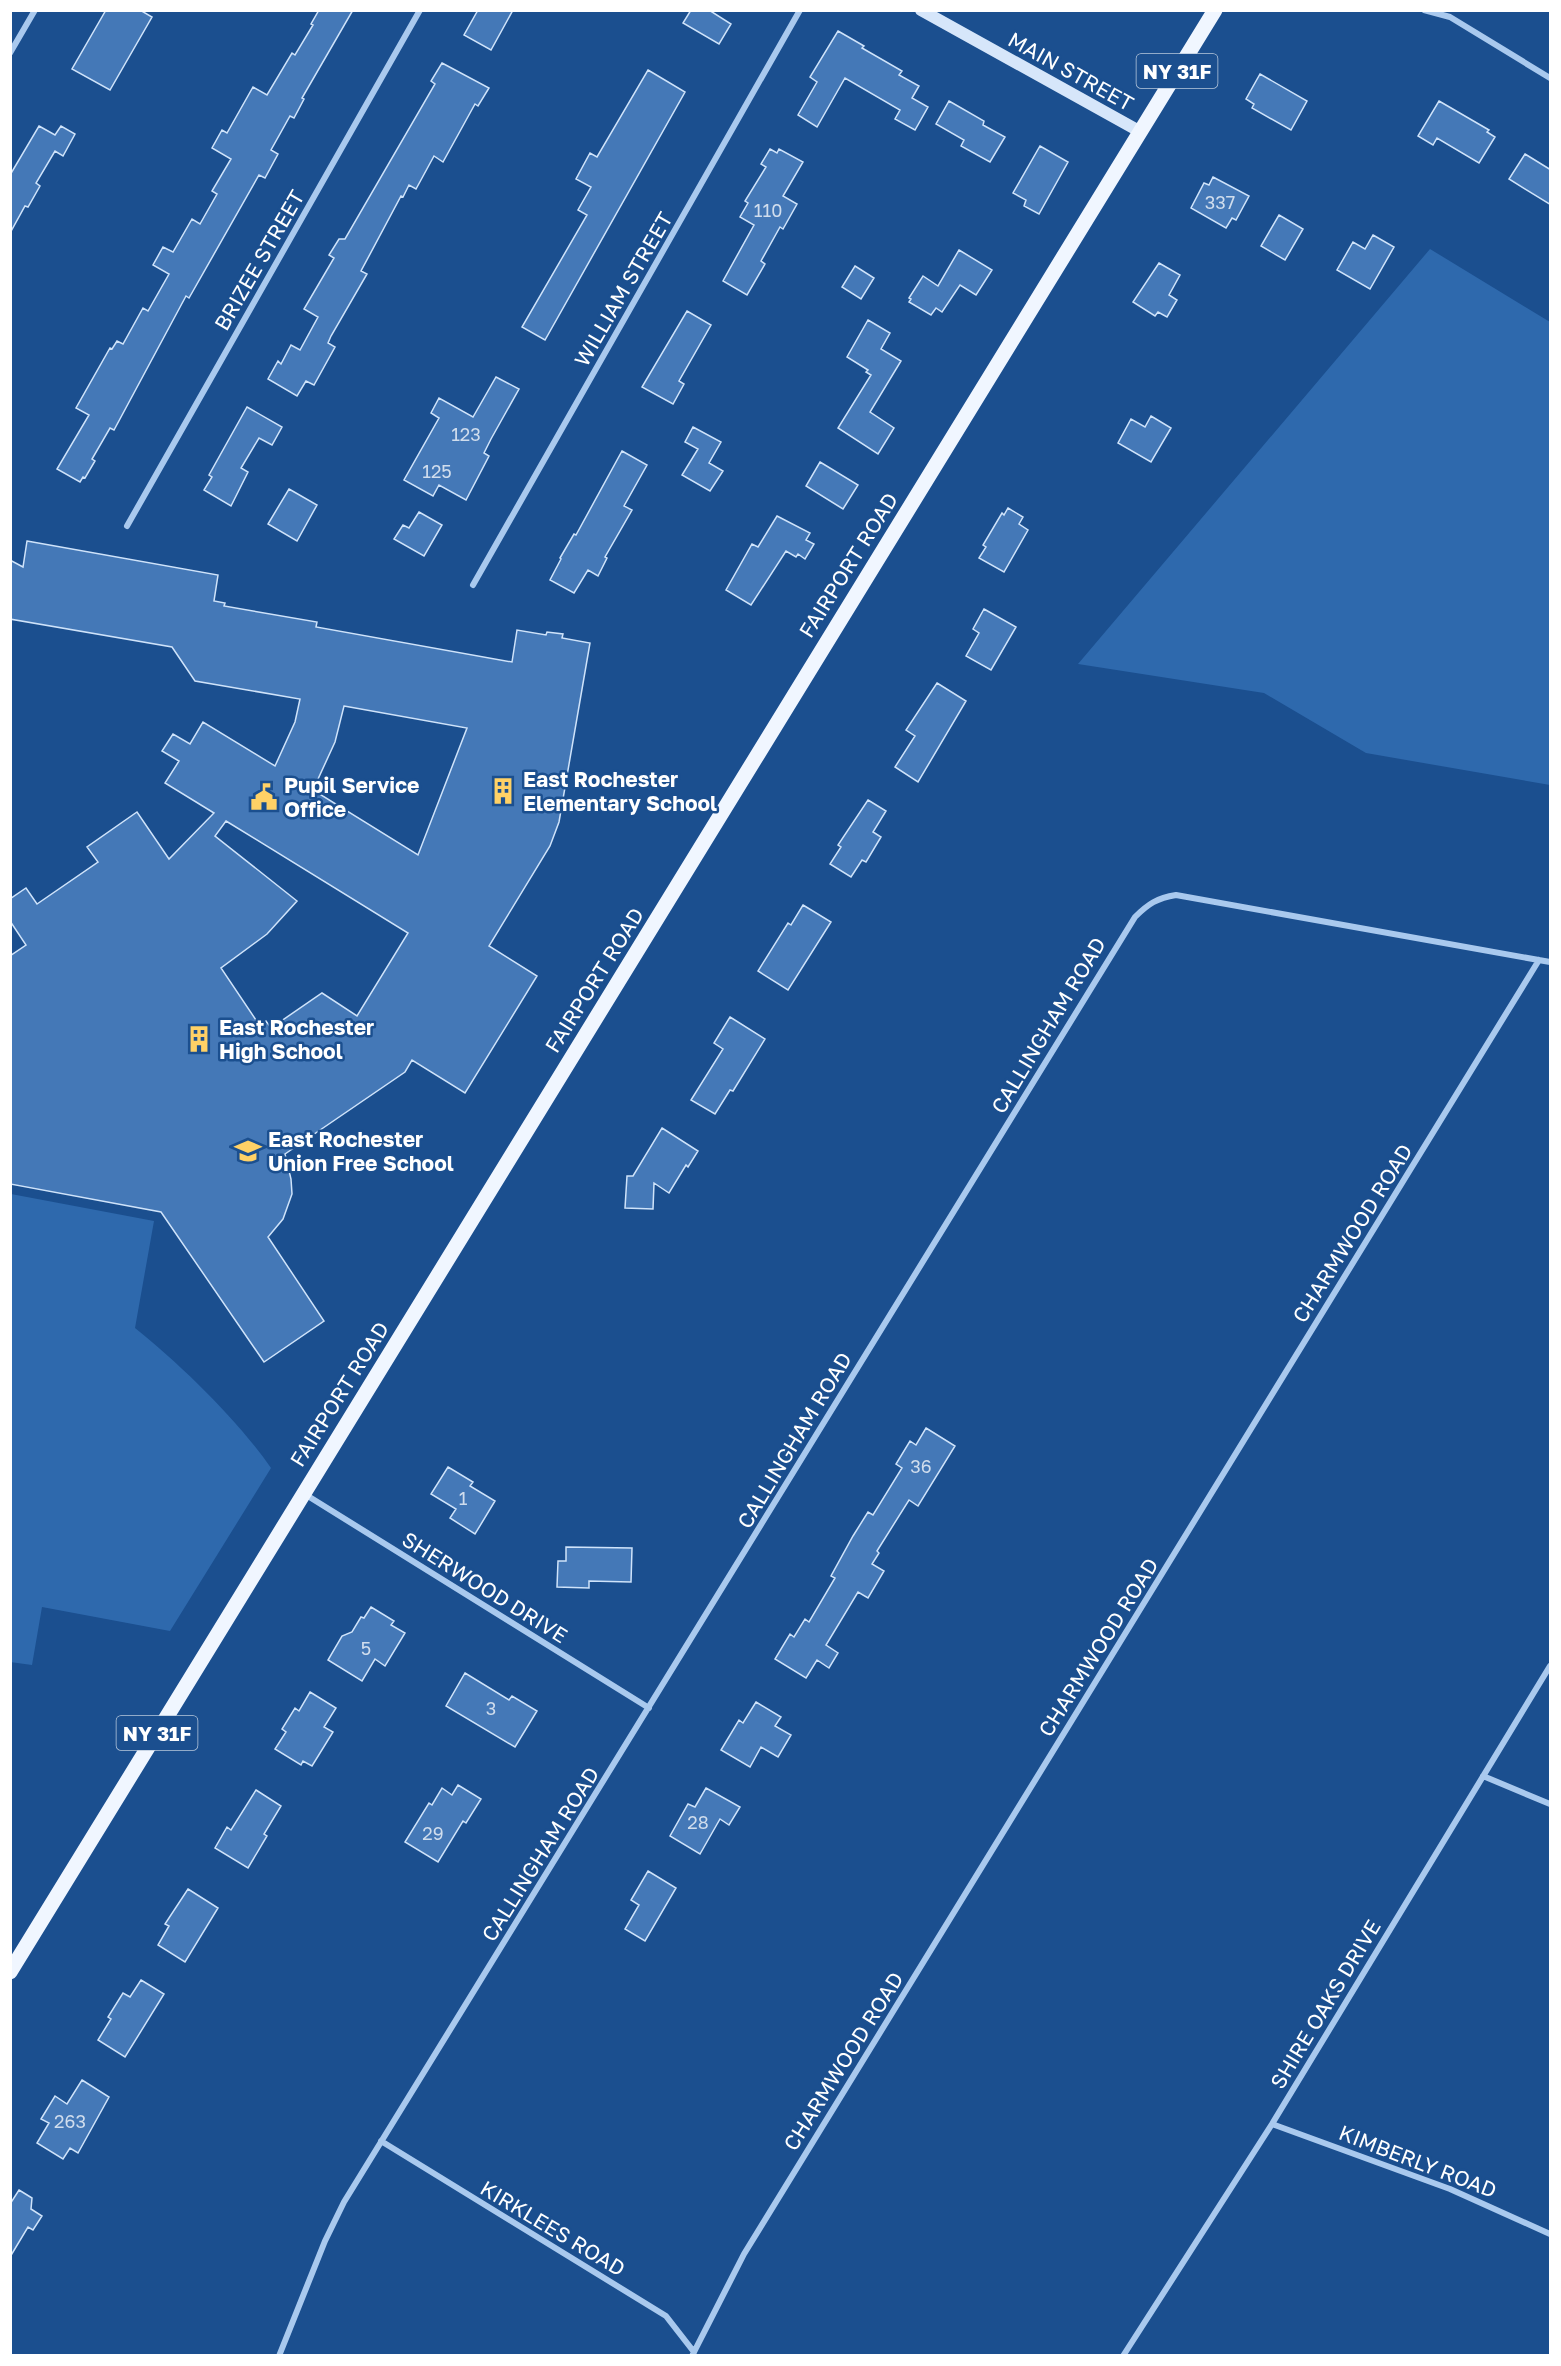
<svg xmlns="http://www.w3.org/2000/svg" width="1561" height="2366" viewBox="0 0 1561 2366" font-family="'Golos Text',sans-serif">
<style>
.green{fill:#2e69ad}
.building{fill:#4478b7;stroke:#cfe3fa;stroke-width:1.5;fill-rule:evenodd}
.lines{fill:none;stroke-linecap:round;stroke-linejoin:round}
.street{stroke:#a9c9ee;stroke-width:6}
.secondary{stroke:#d6e6fa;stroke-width:12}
.primary{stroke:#f0f6ff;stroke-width:15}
.labels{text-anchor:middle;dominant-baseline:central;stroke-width:5;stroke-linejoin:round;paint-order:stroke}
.number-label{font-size:18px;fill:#d0dded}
.shield{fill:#1b4f8f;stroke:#bbcadd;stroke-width:1.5}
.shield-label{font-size:20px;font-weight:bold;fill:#fff}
.street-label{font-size:21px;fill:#fff;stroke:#1b4f8f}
.poi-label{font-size:21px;font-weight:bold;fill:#fff;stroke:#1b4f8f;text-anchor:start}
</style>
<rect width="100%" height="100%" fill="#1b4f8f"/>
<path class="green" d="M 1430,249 L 1550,322 L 1550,785 L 1366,753 L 1264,693 L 1078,664 Z
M 11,1194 L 154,1221 L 135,1328 C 182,1366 236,1418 271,1468 L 170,1631 L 42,1607 L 32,1665 L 10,1662 Z"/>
<path class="building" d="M 106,10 L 140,10 L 152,17 L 110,90 L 72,69 Z
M 319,10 L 353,10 L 302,98 L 304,99 L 294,118 L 290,116 L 271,150 L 278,154 L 265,178 L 259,175 L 189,298 L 186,296 L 114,430 L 110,428 L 92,459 L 95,461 L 85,478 L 83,477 L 80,482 L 57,469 L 89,415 L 76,408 L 110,348 L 112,349 L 117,341 L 123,344 L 143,308 L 148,311 L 169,274 L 153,265 L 163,247 L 173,252 L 192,219 L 200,224 L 217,194 L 212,191 L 231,159 L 212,148 L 222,130 L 227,133 L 253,87 L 267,95 L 292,53 L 295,55 L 313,25 L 311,24 Z
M 478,10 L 513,10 L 491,50 L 464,35 Z
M 691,10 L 709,10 L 731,24 L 719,44 L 683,23 Z
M 838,31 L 864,46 L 862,48 L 902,71 L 899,75 L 919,86 L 912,98 L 928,107 L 915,130 L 895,119 L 900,110 L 845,78 L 817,127 L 798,115 L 817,82 L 810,77 Z
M 442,63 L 489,88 L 478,106 L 475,104 L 443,162 L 434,156 L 416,189 L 409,185 L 403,197 L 401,196 L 361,271 L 367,274 L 331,336 L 328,343 L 335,347 L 314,385 L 306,381 L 297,396 L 268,379 L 278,361 L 281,364 L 291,345 L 300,350 L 318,317 L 304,309 L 334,258 L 329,255 L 339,239 L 345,239 L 435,84 L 431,81 Z
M 648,70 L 685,92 L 545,340 L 522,327 L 587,215 L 578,210 L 591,187 L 576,179 L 590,153 L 597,157 Z
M 1260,74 L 1307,101 L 1291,130 L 1252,108 L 1254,104 L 1246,99 Z
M 949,101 L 984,121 L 983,125 L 1005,137 L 990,162 L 961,146 L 964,140 L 936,124 Z
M 1439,101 L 1489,130 L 1487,132 L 1495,137 L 1479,163 L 1437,138 L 1433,145 L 1418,136 Z
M 39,126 L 55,135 L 61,126 L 75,134 L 63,156 L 55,151 L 36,183 L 40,186 L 28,207 L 25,206 L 10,233 L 10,175 Z
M 1040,146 L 1068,162 L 1039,214 L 1024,206 L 1026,200 L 1013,193 Z
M 770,149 L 777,153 L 779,149 L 803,162 L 783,196 L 797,204 L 783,229 L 780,227 L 761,261 L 765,264 L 747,295 L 723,281 L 754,225 L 740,217 L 748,203 L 745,201 L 766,167 L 761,164 Z
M 1525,154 L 1551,170 L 1551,205 L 1509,179 Z
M 1213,177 L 1249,196 L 1236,220 L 1232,218 L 1226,228 L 1191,208 L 1204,183 L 1209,185 Z
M 1279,215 L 1303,229 L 1285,260 L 1261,246 Z
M 1373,235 L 1394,247 L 1370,289 L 1337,270 L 1353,242 L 1365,249 Z
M 959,250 L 992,270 L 976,295 L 960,285 L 942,312 L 936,308 L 931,315 L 909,302 L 911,299 L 909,298 L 923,276 L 938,286 Z
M 1159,263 L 1180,275 L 1169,295 L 1177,300 L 1167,317 L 1158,312 L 1155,316 L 1133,302 Z
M 855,266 L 874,278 L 861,299 L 842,287 Z
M 687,311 L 711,325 L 679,381 L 684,384 L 673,404 L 642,387 Z
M 868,320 L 890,333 L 881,349 L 901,361 L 870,412 L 894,428 L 878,454 L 838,428 L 871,375 L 866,372 L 868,370 L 847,357 Z
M 496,377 L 519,389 L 491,439 L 484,453 L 489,456 L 466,500 L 439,485 L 433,496 L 404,480 L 439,418 L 431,413 L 439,398 L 473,417 Z
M 247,407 L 282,427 L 272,445 L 259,438 L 241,468 L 248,472 L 231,506 L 204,490 L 212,477 L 209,475 Z
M 1151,416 L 1171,428 L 1151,462 L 1118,443 L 1131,419 L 1145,427 Z
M 693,427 L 721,442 L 709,463 L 723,471 L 710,491 L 682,475 L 698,449 L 685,442 Z
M 622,451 L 647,465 L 624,506 L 632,510 L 605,557 L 607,558 L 598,576 L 588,570 L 574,593 L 550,580 L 561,559 L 560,558 L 574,534 L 576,535 Z
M 820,462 L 858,485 L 843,509 L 806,486 Z
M 289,489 L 317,505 L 297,541 L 268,524 Z
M 1008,508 L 1023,517 L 1019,524 L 1028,530 L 1004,572 L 979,558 L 986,547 L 983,545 L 1002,513 L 1004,515 Z
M 419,512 L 442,525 L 424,556 L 394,539 L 403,525 L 409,528 Z
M 777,516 L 810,533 L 806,540 L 814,544 L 805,559 L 798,554 L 796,557 L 786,551 L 751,605 L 726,590 L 752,544 L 758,547 Z
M 27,541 L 218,575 L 214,601 L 225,603 L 224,606 L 317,622 L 316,627 L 512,662 L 517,630 L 546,635 L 547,632 L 563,634 L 562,638 L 590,643 L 559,822 L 550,846 L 489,946 L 537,976 L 465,1093 L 412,1060 L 405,1072 L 285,1154 L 291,1179 L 292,1194 L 283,1219 L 268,1237 L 324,1321 L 264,1362 L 161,1212 L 10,1184 L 10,956 L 26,945 L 10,921 L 10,899 L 26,888 L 37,904 L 98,862 L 87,847 L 137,812 L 169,859 L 214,813 L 165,783 L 179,761 L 162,751 L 173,734 L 190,744 L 203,722 L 275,766 L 295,722 L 300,699 L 195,681 L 172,647 L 10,619 L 10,560 L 23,567 ZM 344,706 L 467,728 L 418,855 L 313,790 L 335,742 ZM 226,821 L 408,933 L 357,1016 L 322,993 L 271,1028 L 266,1021 L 260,1026 L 221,968 L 267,934 L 297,901 L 215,836 Z
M 984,609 L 1016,627 L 991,670 L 966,656 L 979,633 L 973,629 Z
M 937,683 L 966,701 L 918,782 L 895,767 L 915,736 L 906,730 Z
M 868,800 L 886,811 L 873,832 L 881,837 L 866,862 L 862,860 L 851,877 L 830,864 L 841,847 L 838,845 Z
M 803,905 L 831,922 L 788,990 L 758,971 L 788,923 L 791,925 Z
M 730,1017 L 765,1039 L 733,1091 L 730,1090 L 715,1114 L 691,1100 L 723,1049 L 714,1043 Z
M 662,1128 L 698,1151 L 688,1167 L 686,1165 L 669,1193 L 654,1183 L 653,1209 L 625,1208 L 627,1176 L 633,1176 Z
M 926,1428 L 955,1446 L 918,1506 L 909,1500 L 877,1551 L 879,1553 L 872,1564 L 884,1571 L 868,1598 L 858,1592 L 826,1645 L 838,1653 L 829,1668 L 817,1660 L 806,1678 L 775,1659 L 790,1634 L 794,1637 L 805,1619 L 809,1622 L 835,1578 L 831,1576 L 853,1536 L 868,1512 L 873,1515 L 902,1468 L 896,1464 L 910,1441 L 916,1445 Z
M 448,1467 L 473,1482 L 470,1486 L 495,1501 L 475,1534 L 450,1518 L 456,1509 L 431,1494 Z
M 566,1547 L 632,1548 L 631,1582 L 589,1581 L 589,1588 L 557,1587 L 558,1561 L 566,1561 Z
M 371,1607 L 394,1621 L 391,1625 L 405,1633 L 385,1666 L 375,1659 L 362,1681 L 328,1660 L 342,1636 L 352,1632 L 361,1617 L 364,1618 Z
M 465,1673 L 509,1700 L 512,1696 L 537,1711 L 515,1747 L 446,1706 Z
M 310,1692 L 336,1708 L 324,1727 L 333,1732 L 312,1766 L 303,1761 L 301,1765 L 275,1749 L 286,1732 L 282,1729 L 295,1708 L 299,1711 Z
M 756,1702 L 781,1717 L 775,1726 L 791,1735 L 778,1757 L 761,1747 L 750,1767 L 721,1750 L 739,1720 L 743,1723 Z
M 458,1785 L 481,1799 L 466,1823 L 463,1821 L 438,1862 L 405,1842 L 429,1803 L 432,1805 L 442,1788 L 452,1795 Z
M 706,1788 L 740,1807 L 729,1825 L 720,1819 L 700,1854 L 670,1836 L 688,1804 L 695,1807 Z
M 256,1790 L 281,1806 L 264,1834 L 267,1836 L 248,1868 L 215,1848 L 227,1827 L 231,1830 Z
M 648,1871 L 676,1888 L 645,1941 L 625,1929 L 639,1905 L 631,1900 Z
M 188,1889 L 218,1908 L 185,1962 L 158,1945 L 169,1926 L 165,1924 Z
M 141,1980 L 164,1994 L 125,2057 L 98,2040 L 111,2019 L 108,2017 L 123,1993 L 130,1997 Z
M 82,2080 L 109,2097 L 78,2153 L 70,2148 L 63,2159 L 37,2143 L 49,2123 L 41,2119 L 55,2096 L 67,2104 Z
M 19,2190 L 32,2198 L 31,2209 L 42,2216 L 33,2230 L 28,2227 L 10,2257 L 10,2204 Z"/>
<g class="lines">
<path class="street" d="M 1424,10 L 1450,17 L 1550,78
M 10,53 L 35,10
M 127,526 L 420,10
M 473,585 L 800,10
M 303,1493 L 649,1708
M 1483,1776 L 1550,1804
M 1272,2124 L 1450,2189 L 1550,2234
M 381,2141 L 666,2316 L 694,2352
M 279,2356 L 325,2241 L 344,2202 L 1135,917 C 1148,904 1157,898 1176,895 L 1550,962
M 692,2356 L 744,2254 L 1539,960
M 1123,2356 L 1272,2124 L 1550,1666"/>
<path class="secondary" d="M 921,10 L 1139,131"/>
<path class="primary" d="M 10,1972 L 1215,10"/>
</g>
<defs>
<symbol id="building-bare" viewBox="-9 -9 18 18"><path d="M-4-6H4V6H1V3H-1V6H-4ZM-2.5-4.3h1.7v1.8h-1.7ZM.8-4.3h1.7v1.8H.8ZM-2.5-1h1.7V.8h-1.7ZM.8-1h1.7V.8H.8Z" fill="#ffd166" stroke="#1b4f8f" stroke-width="2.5" paint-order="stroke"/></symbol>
<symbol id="civic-bare" viewBox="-9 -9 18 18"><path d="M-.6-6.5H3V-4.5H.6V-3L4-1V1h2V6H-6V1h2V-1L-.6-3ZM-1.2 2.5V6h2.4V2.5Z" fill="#ffd166" stroke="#1b4f8f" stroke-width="2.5" paint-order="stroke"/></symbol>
<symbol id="school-bare" viewBox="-9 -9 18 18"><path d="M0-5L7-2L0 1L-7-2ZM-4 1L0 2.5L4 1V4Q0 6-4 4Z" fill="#ffd166" stroke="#1b4f8f" stroke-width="2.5" paint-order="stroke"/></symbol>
</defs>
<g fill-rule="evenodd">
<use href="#building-bare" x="484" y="772" width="38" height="38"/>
<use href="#civic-bare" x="245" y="778" width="38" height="38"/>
<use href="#building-bare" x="180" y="1020" width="38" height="38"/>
<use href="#school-bare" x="229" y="1132" width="38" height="38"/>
</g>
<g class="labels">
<g class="number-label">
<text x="1220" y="202">337</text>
<text x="768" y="210">110</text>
<text x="466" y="434">123</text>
<text x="437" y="471">125</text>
<text x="921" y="1466">36</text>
<text x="463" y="1498">1</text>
<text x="366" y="1648">5</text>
<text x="491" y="1708">3</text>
<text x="698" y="1822">28</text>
<text x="433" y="1833">29</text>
<text x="70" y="2121">263</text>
</g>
<g class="shield">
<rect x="1136.5" y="54" width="81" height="34" rx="4.5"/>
<rect x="116.5" y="1716" width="81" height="34" rx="4.5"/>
</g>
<g class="shield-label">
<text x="1177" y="71">NY 31F</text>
<text x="157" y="1733">NY 31F</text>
</g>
<g class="street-label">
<text transform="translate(1071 71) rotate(29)">MAIN STREET</text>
<text transform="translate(259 260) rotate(-60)">BRIZEE STREET</text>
<text transform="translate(623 289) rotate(-60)">WILLIAM STREET</text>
<text transform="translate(848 565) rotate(-58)">FAIRPORT ROAD</text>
<text transform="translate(594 980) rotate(-58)">FAIRPORT ROAD</text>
<text transform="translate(1048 1025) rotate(-59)">CALLINGHAM ROAD</text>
<text transform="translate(1352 1233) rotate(-58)">CHARMWOOD ROAD</text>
<text transform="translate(339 1394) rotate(-58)">FAIRPORT ROAD</text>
<text transform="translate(794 1440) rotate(-59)">CALLINGHAM ROAD</text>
<text transform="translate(485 1587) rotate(32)">SHERWOOD DRIVE</text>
<text transform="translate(1098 1647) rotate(-58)">CHARMWOOD ROAD</text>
<text transform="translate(540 1854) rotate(-58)">CALLINGHAM ROAD</text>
<text transform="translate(1325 2004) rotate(-59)">SHIRE OAKS DRIVE</text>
<text transform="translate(843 2061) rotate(-58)">CHARMWOOD ROAD</text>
<text transform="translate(1418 2161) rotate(21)">KIMBERLY ROAD</text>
<text transform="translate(553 2228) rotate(31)">KIRKLEES ROAD</text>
</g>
<g class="poi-label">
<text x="523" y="779">East Rochester<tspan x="523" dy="24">Elementary School</tspan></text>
<text x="284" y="785">Pupil Service<tspan x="284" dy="24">Office</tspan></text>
<text x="219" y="1027">East Rochester<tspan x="219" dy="24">High School</tspan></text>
<text x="268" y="1139">East Rochester<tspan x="268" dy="24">Union Free School</tspan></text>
</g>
</g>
<rect width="1561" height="2366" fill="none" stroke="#ffffff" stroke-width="24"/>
</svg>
